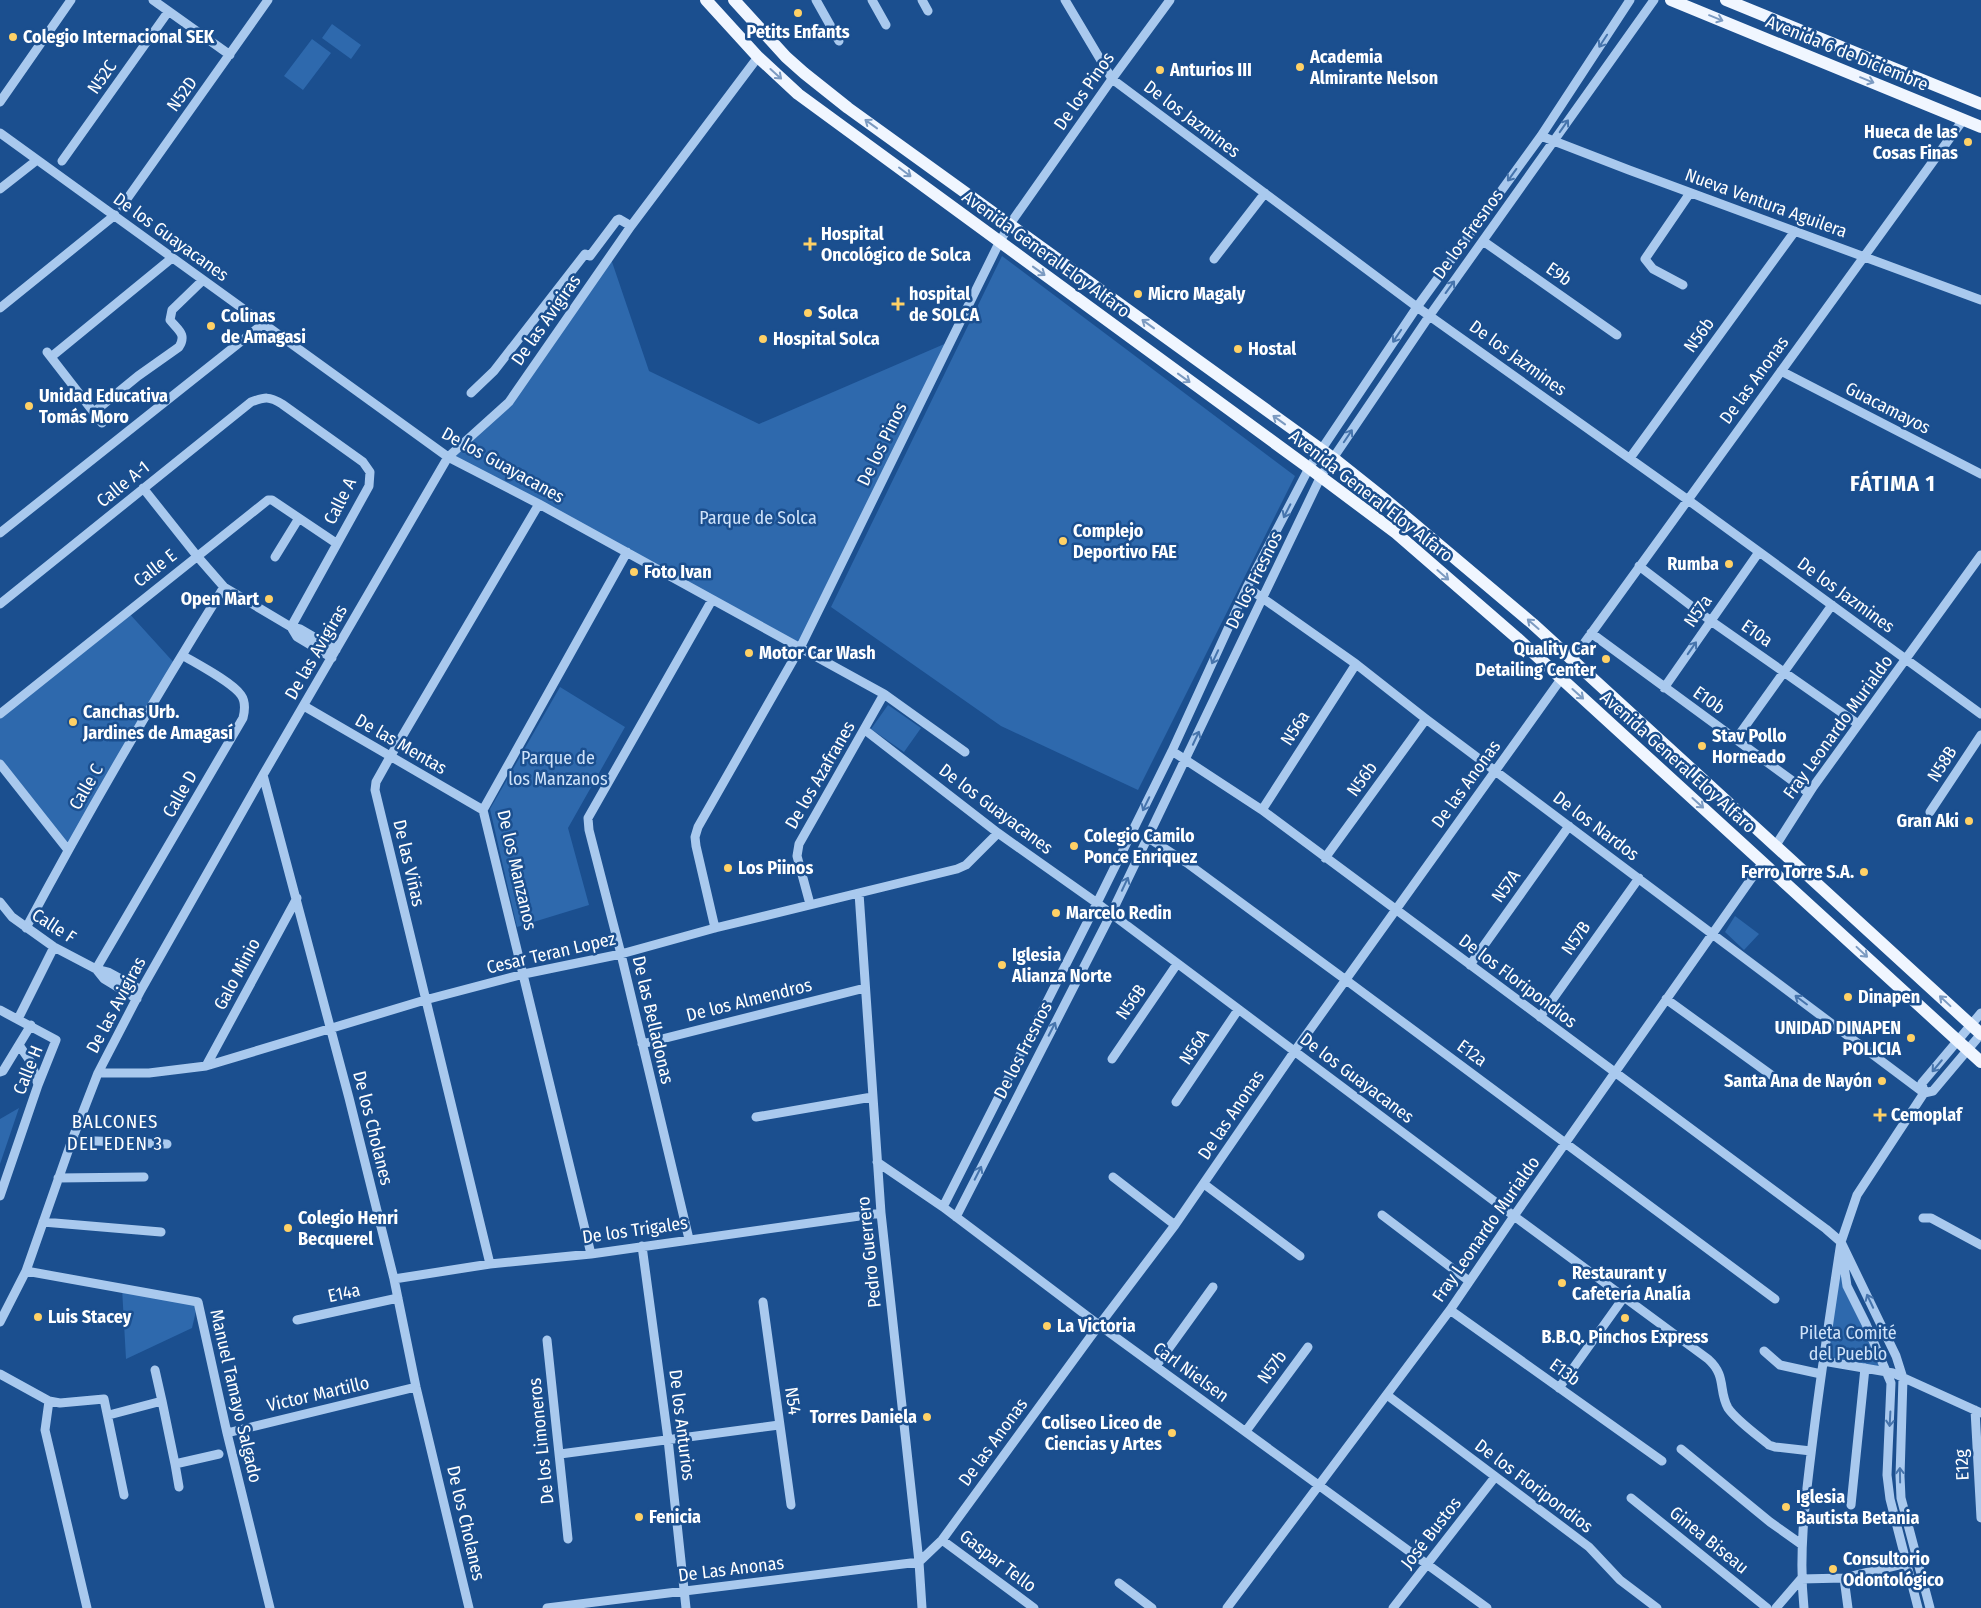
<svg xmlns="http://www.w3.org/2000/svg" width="1981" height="1608" viewBox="0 0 1981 1608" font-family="'Fira Sans Condensed',sans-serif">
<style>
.green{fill:#2e69ad}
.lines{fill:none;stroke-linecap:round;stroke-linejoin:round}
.minor{stroke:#a9c9ee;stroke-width:9}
.major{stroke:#f0f6ff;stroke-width:12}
.oneway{stroke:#7b9ac1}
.oneway2{stroke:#4674ac}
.poi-dot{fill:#ffd166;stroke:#1b4f8f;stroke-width:2}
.labels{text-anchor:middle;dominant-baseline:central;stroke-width:5;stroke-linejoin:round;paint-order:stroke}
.poi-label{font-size:18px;font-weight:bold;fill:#fff;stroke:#1b4f8f;text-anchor:start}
.street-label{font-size:18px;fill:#fff;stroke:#1b4f8f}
.park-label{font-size:18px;fill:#cfe3fa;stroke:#1b4f8f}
.neighbourhood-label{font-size:19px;letter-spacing:1px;fill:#fff;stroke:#1b4f8f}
.district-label{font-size:22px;font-weight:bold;letter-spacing:1px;fill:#fff;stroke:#1b4f8f}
</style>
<rect width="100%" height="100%" fill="#1b4f8f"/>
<path class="green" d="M 332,24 L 361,45 L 351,59 L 322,38 Z
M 312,39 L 331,53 L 303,90 L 284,76 Z
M 610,256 L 649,371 L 759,424 L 949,342 L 800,648 L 448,457 L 509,402 Z
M 1002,256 L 1295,476 L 1138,790 L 1001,726 L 831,607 Z
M 127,611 L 176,665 L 68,850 L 0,764 L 0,714 Z
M 560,687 L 625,727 L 568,828 L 589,905 L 517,927 L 490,809 Z
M 888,705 L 921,728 L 904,752 L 871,729 Z
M 1735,916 L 1759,934 L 1744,950 L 1725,932 Z
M 19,1108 L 0,1164 L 0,1119 Z
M 1840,1254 L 1844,1287 L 1887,1371 L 1823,1361 Z
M 122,1288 L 198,1302 L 192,1328 L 126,1359 Z"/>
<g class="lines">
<path class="minor" d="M 153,0 L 230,55
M 816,0 L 839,41
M 872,0 L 886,25
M 922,0 L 928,11
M 1065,0 L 1112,79 L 1417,307 L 1688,500 L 1981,714
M 0,102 L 71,0
M 0,133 L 448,457 L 539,504 L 884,694 L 965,752
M 1541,136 L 1629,170 L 1981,300
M 62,161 L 168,12
M 0,189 L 37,160
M 122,206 L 268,0
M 1483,241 L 1617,335
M 1214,259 L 1265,193
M 1683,285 L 1653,269 L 1645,259 L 1690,193
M 0,308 L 115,215
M 47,352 L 102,423
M 51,357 L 172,258
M 1781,371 L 1981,474
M 471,393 L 494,371 L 585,254 L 590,256 L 617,220 L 619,219 L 631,226
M 94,412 L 138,376 L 179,347 C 187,334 178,330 170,320 L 172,310 L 203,280
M 1630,458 L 1795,231
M 143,488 L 197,556 L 224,587 L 291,627 L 300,629 L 336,650
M 0,533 L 263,324
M 275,557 L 299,518
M 1639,566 L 1711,621 L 1858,724
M 1247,587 L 1356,664 L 1426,719 L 1924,1093
M 0,604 L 251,402 C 265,397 269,396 282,404 L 363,462 L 370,472 L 369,486 L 291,627
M 291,627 L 297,637 L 332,658
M 1591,633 L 1809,793
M 1572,660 L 1963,120
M 1664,688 L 1759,552
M 304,706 L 483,810
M 0,714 L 268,500 L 272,500 L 336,543
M 865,730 L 998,833 L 1097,903 L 1514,1216 L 1708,1359 C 1727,1376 1718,1390 1728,1408 C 1736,1420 1757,1435 1769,1445 L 1775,1447 L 1811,1451
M 1736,739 L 1832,605
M 1172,751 L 1262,810 L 1826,1229 L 1841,1242 L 1896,1356 L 1903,1378 L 1900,1476 L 1901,1498 L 1930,1608
M 0,764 L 68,850
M 263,775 L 349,1098 L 394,1279 L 416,1387 L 469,1608
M 1262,810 L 1356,664
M 1930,812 L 1981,735
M 1147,837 L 1187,863 L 1346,980 L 1775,1299
M 1776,845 L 1813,787 L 1981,555
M 1325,858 L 1426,719
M 859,893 L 881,1213 L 919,1562 L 922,1608
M 0,902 L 12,917 L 54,947 L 96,969 L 108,972 L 141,990
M 810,904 L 797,856 L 799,844 L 884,694
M 26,928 C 88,812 154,699 224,587
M 715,928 L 696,846 L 695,837 L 698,827 L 800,648 L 999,243 L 1010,224 L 1112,79 L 1170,0
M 1470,965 L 1569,826
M 96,969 L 243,718 C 245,710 246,702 241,695 C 232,682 197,664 182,655
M 96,969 L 104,979 L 137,999
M 1666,999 L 1774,1077
M 0,1010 L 56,1040 L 38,1085 L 0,1196
M 1540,1017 L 1639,878
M 18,1019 L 54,947
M 642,1044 L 865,988
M 19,1045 L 32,1064 L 38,1085
M 1112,1059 L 1177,964
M 206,1066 L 297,898
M 0,1072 L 3,1071 L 31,1025
M 98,1073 L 149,1073 L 206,1066 L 425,1000 L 524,974 L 621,954 L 715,928 L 957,869 L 966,865 L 998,833
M 1924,1093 L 1933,1091 L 1981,1034
M 1176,1102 L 1238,1010
M 756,1117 L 872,1097
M 72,1140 L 167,1144
M 877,1162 L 943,1207 L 1099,1325 L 1487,1608
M 1113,1177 L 1175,1225
M 58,1178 L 144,1177
M 1204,1184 L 1300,1256
M 943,1207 L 1097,903 L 1172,751 L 1247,587 L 1309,468 L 1417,307 L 1541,136 L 1630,0
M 1382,1215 L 1469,1281
M 956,1217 L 1111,914 L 1321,476 L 1430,315 L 1654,0
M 1923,1218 L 1931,1218 L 1981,1245
M 43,1222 L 161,1232
M 689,1239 L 621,954 L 589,830 L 588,818 L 712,600
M 642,1246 L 668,1439 L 686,1608
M 1842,1252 L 1847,1286 L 1866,1324 L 1891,1383 L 1887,1475 L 1890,1499 L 1918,1608
M 591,1254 L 483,810 L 627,552
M 490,1264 L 375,790 L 376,782 L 390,757 L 539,504
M 26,1271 L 198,1302 L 227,1433 L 270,1608
M 394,1279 L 490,1264 L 591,1254 L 881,1213
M 763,1302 L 791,1505
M 1450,1310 L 1662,1461
M 297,1320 L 398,1298
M 0,1322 L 26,1271 L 72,1140 L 98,1073 L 141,990 L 263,775 L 448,457 L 509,402 L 631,226 L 758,57
M 547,1340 L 568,1539
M 1764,1351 L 1780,1365 L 1821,1374
M 1823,1361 L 1893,1373 L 1981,1413
M 1156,1366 L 1213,1287
M 155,1370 L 162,1401
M 0,1374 L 49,1401 L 60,1403 L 104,1399 L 124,1495
M 1559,1388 L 1624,1297
M 1387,1395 L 1589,1547 L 1620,1580 L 1657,1608
M 49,1401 L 45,1430 L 87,1608
M 1975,1410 L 1981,1518
M 109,1415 L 162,1401 L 175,1464 L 219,1454
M 1246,1431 L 1308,1347
M 227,1433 L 416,1387
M 1681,1449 L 1770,1522 L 1801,1544
M 560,1454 L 779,1425
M 175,1464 L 179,1487
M 1631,1498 L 1767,1608
M 1851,1505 L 1865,1368
M 942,1540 L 1034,1608
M 919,1562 L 942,1540 L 1091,1336 L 1175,1225 L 1294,1052 L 1561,679
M 1844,1578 L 1848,1608
M 1119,1583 L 1152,1608
M 547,1608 L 919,1562
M 1227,1608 L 1450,1310 L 1514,1216 L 1763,862
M 1393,1608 L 1495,1477
M 1776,1608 L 1801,1579 L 1844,1578 L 1907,1563
M 1804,1608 C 1798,1550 1806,1495 1813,1438 C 1821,1372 1831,1307 1841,1242 L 1857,1195 L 1924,1093 L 1922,1083 L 1981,1013"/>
<path class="major" d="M 706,0 L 758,57 L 798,94 L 1309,468 L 1396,533 L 1517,638 L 1981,1062
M 734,0 L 786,57 L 804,73 L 848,108 L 1333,458 L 1387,501 L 1533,624 L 1981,1034
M 1671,0 L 1981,127
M 1726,0 L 1981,104"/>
</g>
<defs><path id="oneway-shaft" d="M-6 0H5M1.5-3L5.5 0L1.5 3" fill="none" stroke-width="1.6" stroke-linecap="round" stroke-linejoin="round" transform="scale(1.25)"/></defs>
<g class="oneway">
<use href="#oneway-shaft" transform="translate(1716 18) rotate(22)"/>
<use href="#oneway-shaft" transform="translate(776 74) rotate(42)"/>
<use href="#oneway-shaft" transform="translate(1867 80) rotate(22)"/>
<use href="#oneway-shaft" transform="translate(871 124) rotate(-144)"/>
<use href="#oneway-shaft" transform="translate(905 172) rotate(37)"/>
<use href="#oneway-shaft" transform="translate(1039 271) rotate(36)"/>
<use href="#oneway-shaft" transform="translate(1148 324) rotate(-144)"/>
<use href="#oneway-shaft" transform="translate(1184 378) rotate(36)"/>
<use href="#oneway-shaft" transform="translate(1279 420) rotate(-144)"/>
<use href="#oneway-shaft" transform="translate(1443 575) rotate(41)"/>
<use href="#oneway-shaft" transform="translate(1533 624) rotate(-139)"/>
<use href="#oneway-shaft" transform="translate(1578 694) rotate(42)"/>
<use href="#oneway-shaft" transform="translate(1698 803) rotate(42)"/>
<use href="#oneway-shaft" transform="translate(1862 952) rotate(43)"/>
<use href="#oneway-shaft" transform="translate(1945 1001) rotate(-137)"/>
</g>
<g class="oneway2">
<use href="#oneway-shaft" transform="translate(1603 41) rotate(123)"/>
<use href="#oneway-shaft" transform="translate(1564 126) rotate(-55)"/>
<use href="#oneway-shaft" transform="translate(1512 175) rotate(126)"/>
<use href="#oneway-shaft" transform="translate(1450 287) rotate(-54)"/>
<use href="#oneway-shaft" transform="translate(1397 336) rotate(124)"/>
<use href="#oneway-shaft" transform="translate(1348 436) rotate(-56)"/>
<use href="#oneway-shaft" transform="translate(1287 511) rotate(117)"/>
<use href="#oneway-shaft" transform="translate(1692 648) rotate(-55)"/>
<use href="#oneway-shaft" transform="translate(1215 657) rotate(115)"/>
<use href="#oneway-shaft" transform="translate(1196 738) rotate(-65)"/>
<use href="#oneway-shaft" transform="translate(1146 804) rotate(116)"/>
<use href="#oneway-shaft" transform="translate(1125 884) rotate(-65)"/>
<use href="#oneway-shaft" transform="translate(1801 1000) rotate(-143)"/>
<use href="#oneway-shaft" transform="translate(1052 1029) rotate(-63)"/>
<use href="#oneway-shaft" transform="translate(1937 1066) rotate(130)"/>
<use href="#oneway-shaft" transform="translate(978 1173) rotate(-63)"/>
<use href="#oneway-shaft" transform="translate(1870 1301) rotate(-115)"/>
<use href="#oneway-shaft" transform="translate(1890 1419) rotate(93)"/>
<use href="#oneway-shaft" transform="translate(1900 1475) rotate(-91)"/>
</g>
<g class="poi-dot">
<circle cx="798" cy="13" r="5"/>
<circle cx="13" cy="37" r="5"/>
<circle cx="1300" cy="67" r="5"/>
<circle cx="1160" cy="70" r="5"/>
<circle cx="1968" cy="142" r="5"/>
<path d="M807.5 236.5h5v5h5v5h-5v5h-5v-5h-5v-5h5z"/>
<circle cx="1138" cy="294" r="5"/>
<path d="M895.5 296.5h5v5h5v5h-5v5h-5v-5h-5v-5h5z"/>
<circle cx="808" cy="313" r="5"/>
<circle cx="211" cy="326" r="5"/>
<circle cx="763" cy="339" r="5"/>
<circle cx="1238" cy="349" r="5"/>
<circle cx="29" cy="406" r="5"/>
<circle cx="1063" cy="541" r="5"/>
<circle cx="1729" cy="564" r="5"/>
<circle cx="634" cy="572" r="5"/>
<circle cx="269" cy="599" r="5"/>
<circle cx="749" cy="653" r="5"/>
<circle cx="1606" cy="659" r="5"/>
<circle cx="73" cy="722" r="5"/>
<circle cx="1702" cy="746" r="5"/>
<circle cx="1969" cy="821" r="5"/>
<circle cx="1074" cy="846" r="5"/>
<circle cx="728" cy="868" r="5"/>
<circle cx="1864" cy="872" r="5"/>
<circle cx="1056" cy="913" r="5"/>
<circle cx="1002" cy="965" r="5"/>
<circle cx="1848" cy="997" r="5"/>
<circle cx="1911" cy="1038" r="5"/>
<circle cx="1882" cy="1081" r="5"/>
<path d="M1877.5 1107.5h5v5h5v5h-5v5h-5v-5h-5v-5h5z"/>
<circle cx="288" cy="1228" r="5"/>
<circle cx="1562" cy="1283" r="5"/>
<circle cx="38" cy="1317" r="5"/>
<circle cx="1625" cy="1318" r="5"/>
<circle cx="1047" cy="1326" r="5"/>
<circle cx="927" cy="1417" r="5"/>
<circle cx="1172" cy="1433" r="5"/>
<circle cx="1786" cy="1507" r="5"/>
<circle cx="639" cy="1517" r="5"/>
<circle cx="1833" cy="1569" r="5"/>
</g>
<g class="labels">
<g class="poi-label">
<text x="798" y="32" text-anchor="middle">Petits Enfants</text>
<text x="23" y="37">Colegio Internacional SEK</text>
<text x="1310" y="57">Academia<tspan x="1310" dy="21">Almirante Nelson</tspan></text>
<text x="1170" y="70">Anturios III</text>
<text x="1958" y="132" text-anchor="end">Hueca de las<tspan x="1958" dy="21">Cosas Finas</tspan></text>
<text x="821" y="234">Hospital<tspan x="821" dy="21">Oncológico de Solca</tspan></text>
<text x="909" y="294">hospital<tspan x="909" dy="21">de SOLCA</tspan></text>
<text x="1148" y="294">Micro Magaly</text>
<text x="818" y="313">Solca</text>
<text x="221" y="316">Colinas<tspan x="221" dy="21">de Amagasi</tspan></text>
<text x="773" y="339">Hospital Solca</text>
<text x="1248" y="349">Hostal</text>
<text x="39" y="396">Unidad Educativa<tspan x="39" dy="21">Tomás Moro</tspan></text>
<text x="1073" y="531">Complejo<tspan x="1073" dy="21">Deportivo FAE</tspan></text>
<text x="1719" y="564" text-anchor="end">Rumba</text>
<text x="644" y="572">Foto Ivan</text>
<text x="259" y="599" text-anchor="end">Open Mart</text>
<text x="1596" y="649" text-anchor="end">Quality Car<tspan x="1596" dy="21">Detailing Center</tspan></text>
<text x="759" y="653">Motor Car Wash</text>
<text x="83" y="712">Canchas Urb.<tspan x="83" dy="21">Jardines de Amagasí</tspan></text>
<text x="1712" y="736">Stav Pollo<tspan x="1712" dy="21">Horneado</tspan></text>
<text x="1959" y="821" text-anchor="end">Gran Aki</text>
<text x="1084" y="836">Colegio Camilo<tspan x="1084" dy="21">Ponce Enriquez</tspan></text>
<text x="738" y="868">Los Piinos</text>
<text x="1854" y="872" text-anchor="end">Ferro Torre S.A.</text>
<text x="1066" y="913">Marcelo Redin</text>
<text x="1012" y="955">Iglesia<tspan x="1012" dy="21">Alianza Norte</tspan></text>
<text x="1858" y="997">Dinapen</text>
<text x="1901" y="1028" text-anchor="end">UNIDAD DINAPEN<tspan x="1901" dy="21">POLICIA</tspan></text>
<text x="1872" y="1081" text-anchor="end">Santa Ana de Nayón</text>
<text x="1891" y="1115">Cemoplaf</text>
<text x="298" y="1218">Colegio Henri<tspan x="298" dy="21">Becquerel</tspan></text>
<text x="1572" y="1273">Restaurant y<tspan x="1572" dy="21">Cafetería Analía</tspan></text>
<text x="48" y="1317">Luis Stacey</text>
<text x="1057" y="1326">La Victoria</text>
<text x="1625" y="1337" text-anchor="middle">B.B.Q. Pinchos Express</text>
<text x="917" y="1417" text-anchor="end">Torres Daniela</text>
<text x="1162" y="1423" text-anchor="end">Coliseo Liceo de<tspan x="1162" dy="21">Ciencias y Artes</tspan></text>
<text x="1796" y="1497">Iglesia<tspan x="1796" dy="21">Bautista Betania</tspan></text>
<text x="649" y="1517">Fenicia</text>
<text x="1843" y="1559">Consultorio<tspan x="1843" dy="21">Odontológico</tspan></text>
</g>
<g class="street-label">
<text transform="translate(1847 53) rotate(22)">Avenida 6 de Diciembre</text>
<text transform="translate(102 77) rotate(-55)">N52C</text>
<text transform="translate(1084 91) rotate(-55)">De los Pinos</text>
<text transform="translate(182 94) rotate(-54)">N52D</text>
<text transform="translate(1192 119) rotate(37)">De los Jazmines</text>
<text transform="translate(1766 203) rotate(20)">Nueva Ventura Aguilera</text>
<text transform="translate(1468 234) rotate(-54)">De los Fresnos</text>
<text transform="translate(171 237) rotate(36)">De los Guayacanes</text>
<text transform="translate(1046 254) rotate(36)">Avenida General Eloy Alfaro</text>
<text transform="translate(1559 274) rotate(35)">E9b</text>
<text transform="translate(546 320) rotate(-55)">De las Avigiras</text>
<text transform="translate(1699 335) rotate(-54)">N56b</text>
<text transform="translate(1518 358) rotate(36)">De los Jazmines</text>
<text transform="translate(1754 380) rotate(-54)">De las Anonas</text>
<text transform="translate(1888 408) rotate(27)">Guacamayos</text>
<text transform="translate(882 444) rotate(-64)">De los Pinos</text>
<text transform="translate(503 465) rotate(29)">De los Guayacanes</text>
<text transform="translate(123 484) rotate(-39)">Calle A-1</text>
<text transform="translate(1371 496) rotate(38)">Avenida General Eloy Alfaro</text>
<text transform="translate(340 501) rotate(-63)">Calle A</text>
<text transform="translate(155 568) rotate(-38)">Calle E</text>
<text transform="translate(1254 580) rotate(-64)">De los Fresnos</text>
<text transform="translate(1846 595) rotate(36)">De los Jazmines</text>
<text transform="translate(1698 611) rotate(-55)">N57a</text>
<text transform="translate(1757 633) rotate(35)">E10a</text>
<text transform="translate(316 652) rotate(-60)">De las Avigiras</text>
<text transform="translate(1709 700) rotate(35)">E10b</text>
<text transform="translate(1838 727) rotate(-54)">Fray Leonardo Murialdo</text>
<text transform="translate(1295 728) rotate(-57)">N56a</text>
<text transform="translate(401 744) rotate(30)">De las Mentas</text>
<text transform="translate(1678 762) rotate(42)">Avenida General Eloy Alfaro</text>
<text transform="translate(1942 764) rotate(-57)">N58B</text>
<text transform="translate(820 775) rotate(-60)">De los Azafranes</text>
<text transform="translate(1362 779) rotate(-54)">N56b</text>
<text transform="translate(1466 784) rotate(-54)">De las Anonas</text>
<text transform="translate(86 787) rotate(-60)">Calle C</text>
<text transform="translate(180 794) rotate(-60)">Calle D</text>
<text transform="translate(996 809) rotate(37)">De los Guayacanes</text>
<text transform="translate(1596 826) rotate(37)">De los Nardos</text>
<text transform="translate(409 863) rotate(77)">De las Viñas</text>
<text transform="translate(517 870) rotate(77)">De los Manzanos</text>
<text transform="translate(1506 886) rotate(-54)">N57A</text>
<text transform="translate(54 926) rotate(33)">Calle F</text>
<text transform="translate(1576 938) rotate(-55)">N57B</text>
<text transform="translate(551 953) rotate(-13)">Cesar Teran Lopez</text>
<text transform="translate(237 974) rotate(-62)">Galo Minio</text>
<text transform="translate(1518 981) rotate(37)">De los Floripondios</text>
<text transform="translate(749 1000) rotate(-14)">De los Almendros</text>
<text transform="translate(1131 1002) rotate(-55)">N56B</text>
<text transform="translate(116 1005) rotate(-62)">De las Avigiras</text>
<text transform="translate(653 1020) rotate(77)">De las Belladonas</text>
<text transform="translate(1194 1047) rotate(-56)">N56A</text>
<text transform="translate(1023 1050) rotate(-63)">De los Fresnos</text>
<text transform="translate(1472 1053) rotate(36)">E12a</text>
<text transform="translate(28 1070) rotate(-68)">Calle H</text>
<text transform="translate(1357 1078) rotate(37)">De los Guayacanes</text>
<text transform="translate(1231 1115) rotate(-56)">De las Anonas</text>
<text transform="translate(373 1128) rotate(76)">De los Cholanes</text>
<text transform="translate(1486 1229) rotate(-55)">Fray Leonardo Murialdo</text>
<text transform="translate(635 1230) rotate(-8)">De los Trigales</text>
<text transform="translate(869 1252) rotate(-96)">Pedro Guerrero</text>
<text transform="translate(344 1293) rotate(-12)">E14a</text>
<text transform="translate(1272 1367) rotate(-54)">N57b</text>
<text transform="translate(1191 1372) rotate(36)">Carl Nielsen</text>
<text transform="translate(1565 1372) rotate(36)">E13b</text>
<text transform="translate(318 1394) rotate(-13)">Victor Martillo</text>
<text transform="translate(236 1396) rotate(77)">Manuel Tamayo Salgado</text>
<text transform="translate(793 1401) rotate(82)">N54</text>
<text transform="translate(682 1425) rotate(83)">De los Anturios</text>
<text transform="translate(541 1441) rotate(-96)">De los Limoneros</text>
<text transform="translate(993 1442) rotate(-54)">De las Anonas</text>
<text transform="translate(1962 1465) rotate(-93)">E12g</text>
<text transform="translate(1534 1486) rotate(37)">De los Floripondios</text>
<text transform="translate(466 1523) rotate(77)">De los Cholanes</text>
<text transform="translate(1431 1533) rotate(-52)">José Bustos</text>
<text transform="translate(1709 1540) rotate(39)">Ginea Biseau</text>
<text transform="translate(998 1561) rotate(37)">Gaspar Tello</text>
<text transform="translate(731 1569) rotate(-7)">De Las Anonas</text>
</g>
<g class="park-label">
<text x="758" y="518">Parque de Solca</text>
<text x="558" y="758">Parque de<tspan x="558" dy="21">los Manzanos</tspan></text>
<text x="1848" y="1333">Pileta Comité<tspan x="1848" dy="21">del Pueblo</tspan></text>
</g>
<g class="neighbourhood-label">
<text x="115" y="1121">BALCONES<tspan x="115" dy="22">DEL EDEN 3</tspan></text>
</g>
<g class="district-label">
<text x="1893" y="483">FÁTIMA 1</text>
</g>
</g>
</svg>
